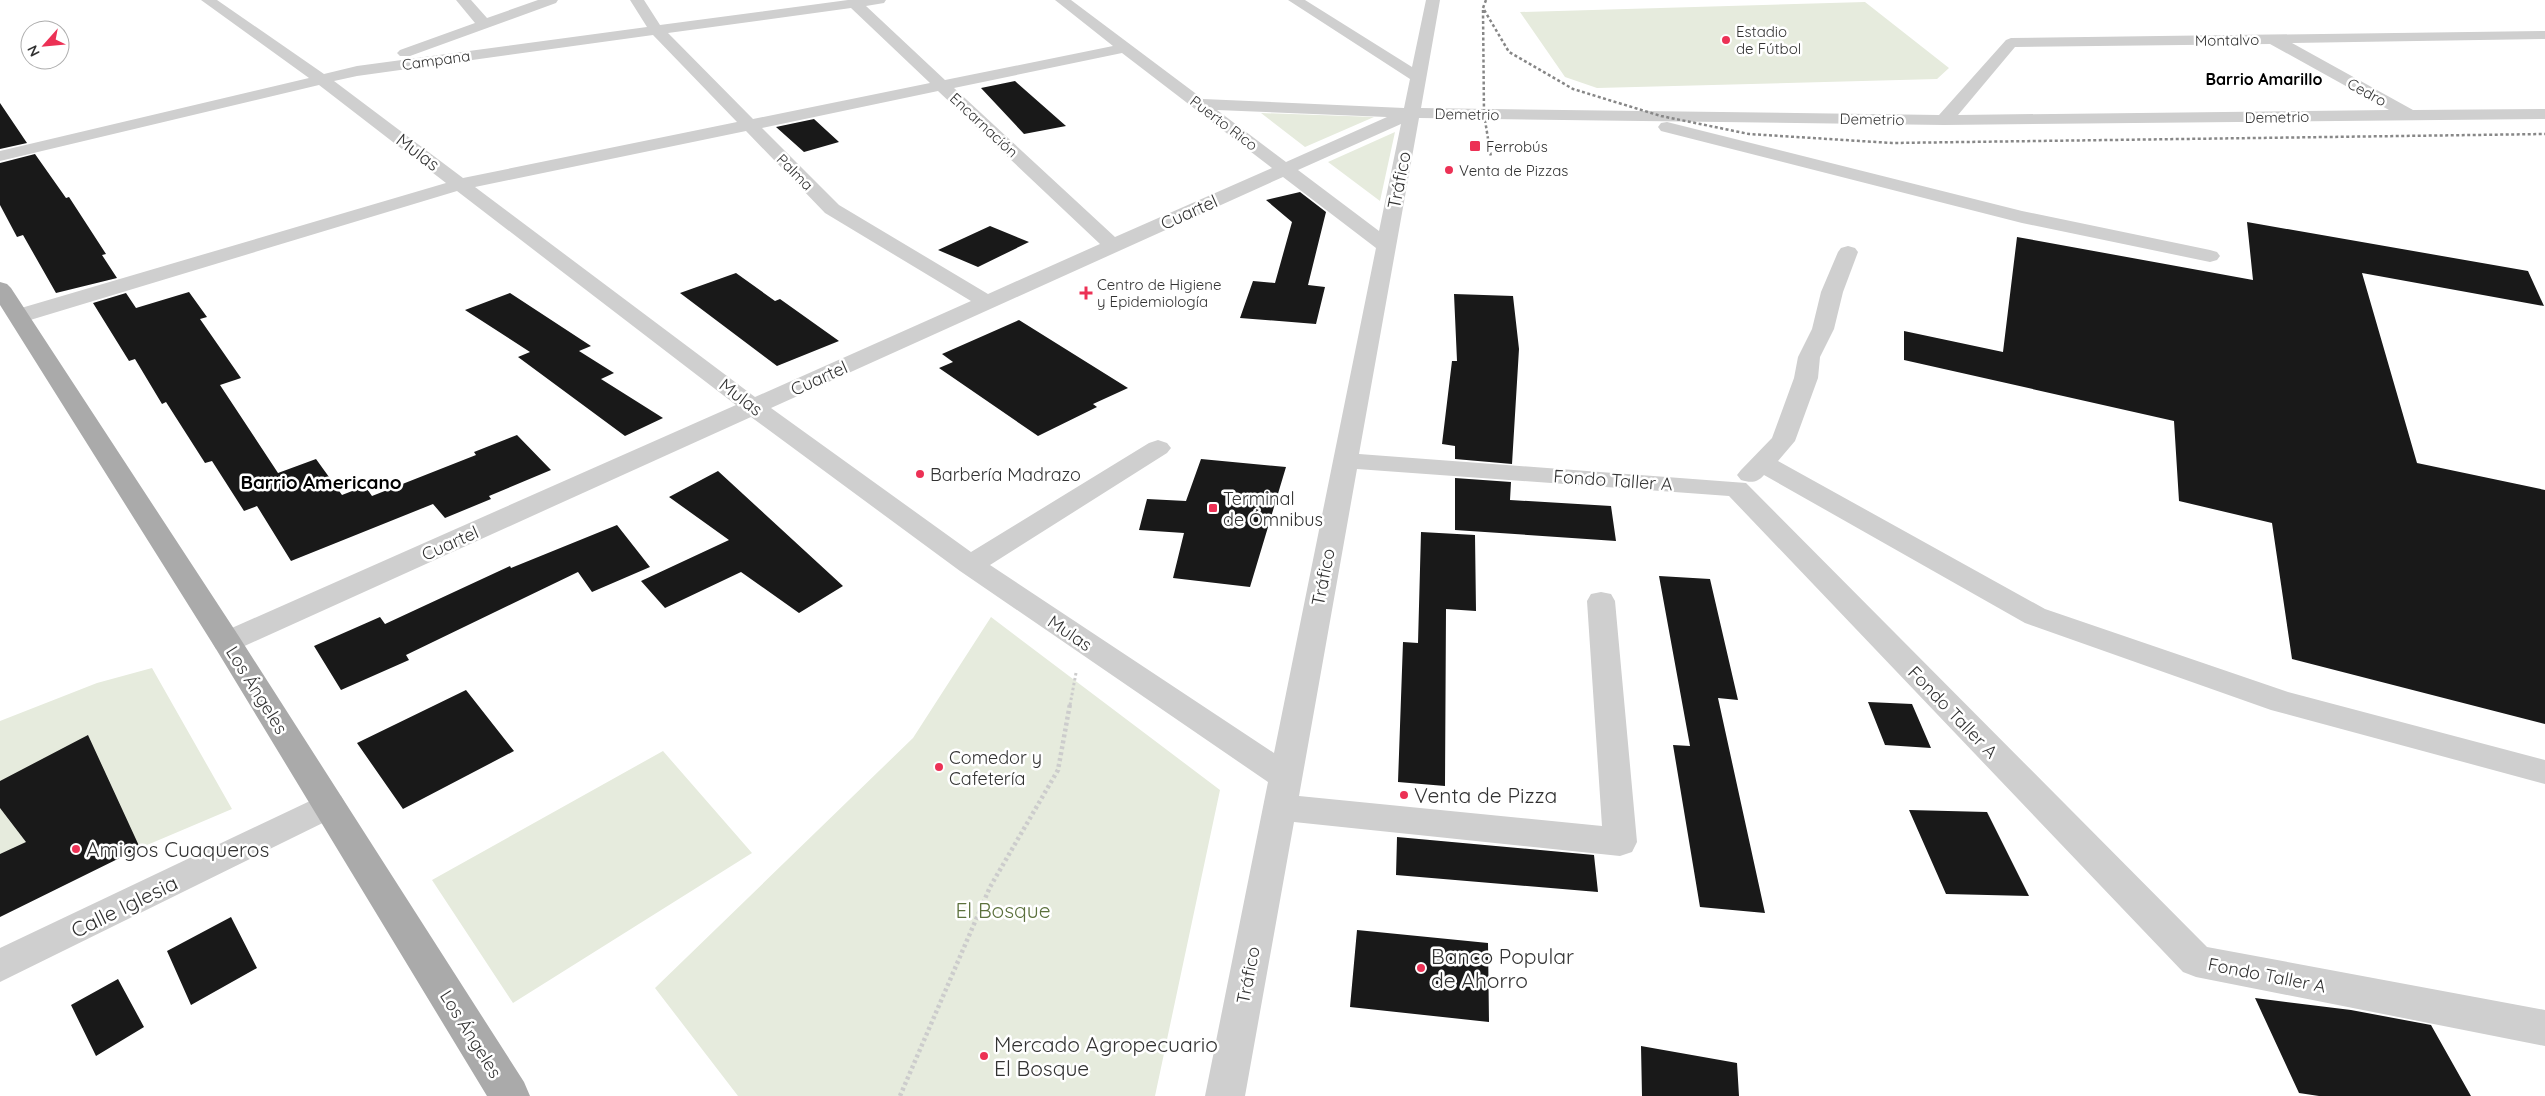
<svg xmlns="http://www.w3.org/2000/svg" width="2545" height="1096" viewBox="0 0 2545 1096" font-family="Quicksand,sans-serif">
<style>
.green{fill:#e6ebdd}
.building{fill:#191919}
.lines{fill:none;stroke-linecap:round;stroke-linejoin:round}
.path-far1{stroke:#ccc;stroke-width:3;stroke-dasharray:2.5 2.5;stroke-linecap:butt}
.path{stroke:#ccc;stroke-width:4.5;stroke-dasharray:3 3;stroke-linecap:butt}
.minor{fill:#cfcfcf;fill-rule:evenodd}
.major{fill:#aaa;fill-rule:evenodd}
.rail{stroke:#878787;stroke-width:2.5;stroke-dasharray:3 2.5;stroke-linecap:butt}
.poi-dot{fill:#ec3155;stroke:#fff;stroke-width:2}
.labels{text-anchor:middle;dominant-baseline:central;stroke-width:5;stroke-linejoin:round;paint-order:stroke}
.far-poi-label{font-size:15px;fill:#323232;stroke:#fff;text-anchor:start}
.far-street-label{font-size:15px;fill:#323232;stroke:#fff}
.far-neighbourhood-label{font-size:16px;font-weight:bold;fill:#000;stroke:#fff}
.street-label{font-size:18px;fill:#323232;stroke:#fff}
.poi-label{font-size:18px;fill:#323232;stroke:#fff;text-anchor:start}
.neighbourhood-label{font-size:19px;font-weight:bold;fill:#000;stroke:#fff}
.near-poi-label{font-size:21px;fill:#323232;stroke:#fff;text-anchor:start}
.near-street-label{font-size:21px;fill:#323232;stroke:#fff}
.near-park-label{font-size:21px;fill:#5b703c;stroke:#fff}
</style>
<rect width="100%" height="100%" fill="#fff"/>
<path class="green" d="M 1865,2 L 1949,68 L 1937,79 L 1597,88 L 1565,77 L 1520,12 Z
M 1261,113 L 1374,117 L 1305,147 Z
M 1395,132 L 1380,201 L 1328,162 Z
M 991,617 L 1220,790 L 1155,1096 L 738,1096 L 655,988 L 913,738 Z
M 152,668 L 232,809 L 140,848 L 0,854 L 0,721 L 97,683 Z
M 663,751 L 752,853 L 513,1003 L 432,880 Z"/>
<path class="building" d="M 1015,81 L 1066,126 L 1024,134 L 981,88 Z
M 0,103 L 27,143 L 0,149 Z
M 814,119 L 839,142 L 804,152 L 776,127 Z
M 35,154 L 66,198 L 69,197 L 106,254 L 102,255 L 117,278 L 56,293 L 23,235 L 17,237 L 0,205 L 0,163 Z
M 1300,192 L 1326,212 L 1308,285 L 1325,287 L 1316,324 L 1240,318 L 1253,281 L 1275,283 L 1292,222 L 1266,200 Z
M 2247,222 L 2528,271 L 2544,306 L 2362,273 L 2417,463 L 2545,490 L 2545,724 L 2292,659 L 2272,523 L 2179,501 L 2174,421 L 1904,360 L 1904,331 L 2003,352 L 2017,237 L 2253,280 Z
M 990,226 L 1029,242 L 978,267 L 938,250 Z
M 736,273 L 775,301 L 780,299 L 839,341 L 777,366 L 680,293 Z
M 189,292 L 207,317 L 200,319 L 241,378 L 220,385 L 278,473 L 316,459 L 342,495 L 365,486 L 372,496 L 476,455 L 474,452 L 517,435 L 551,470 L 489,496 L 491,499 L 445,518 L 433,504 L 291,561 L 257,506 L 244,511 L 212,461 L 205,463 L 166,402 L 162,404 L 135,359 L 129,361 L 93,303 L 126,293 L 136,308 Z
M 510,293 L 591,346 L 579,351 L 614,373 L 601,379 L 663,418 L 625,436 L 518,357 L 530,352 L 465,310 Z
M 1454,294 L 1513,296 L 1519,349 L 1512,464 L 1455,459 L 1455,446 L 1442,444 L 1452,361 L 1457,361 Z
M 1019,320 L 1128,388 L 1093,404 L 1097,407 L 1038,436 L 939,368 L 953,362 L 942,354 Z
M 1201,459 L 1286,467 L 1250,587 L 1173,578 L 1184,533 L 1139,530 L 1147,499 L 1186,501 Z
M 718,471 L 843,586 L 799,613 L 741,572 L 665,608 L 641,581 L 729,540 L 669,497 Z
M 1455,478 L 1511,482 L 1510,500 L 1611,506 L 1616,541 L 1455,530 Z
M 617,525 L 650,567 L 592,592 L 578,572 L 406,655 L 409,660 L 341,690 L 314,646 L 380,617 L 385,624 L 510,566 L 511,568 Z
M 1421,532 L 1475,535 L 1476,611 L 1446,609 L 1445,786 L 1398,782 L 1403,642 L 1418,643 Z
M 1659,576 L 1710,579 L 1738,700 L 1718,698 L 1765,913 L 1700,907 L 1673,745 L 1690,746 Z
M 466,690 L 514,751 L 403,809 L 357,743 Z
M 1868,702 L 1912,704 L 1931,748 L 1885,745 Z
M 88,735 L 140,848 L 0,917 L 0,854 L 26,842 L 0,808 L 0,781 Z
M 1909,810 L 1987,812 L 2029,896 L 1946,894 Z
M 1397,837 L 1594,855 L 1598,892 L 1396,875 Z
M 231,917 L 257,968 L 191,1005 L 167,951 Z
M 1357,930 L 1488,943 L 1489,1022 L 1350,1007 Z
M 118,979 L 144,1027 L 96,1056 L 71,1005 Z
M 2255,998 L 2351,1010 L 2431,1025 L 2471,1096 L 2319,1096 L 2299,1093 Z
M 1641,1046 L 1737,1063 L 1739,1096 L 1642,1096 Z"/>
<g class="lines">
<path class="path-far1" d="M 1070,705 L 1076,673"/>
<path class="path" d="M 900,1096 L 990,887 L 1058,770 L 1070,704"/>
<path class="minor" d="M 201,0 L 217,0 L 324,74 L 357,66 L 647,27 L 630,0 L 644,0 L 660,25 L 848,0 L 886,0 L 884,3 L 866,6 L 945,80 L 1113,46 L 1055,0 L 1071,0 L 1203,99 L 1404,108 L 1410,79 L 1288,0 L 1305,0 L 1412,67 L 1426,0 L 1440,0 L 1421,108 L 1939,115 L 2006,40 L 2011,38 L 2545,31 L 2545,39 L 2292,43 L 2413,110 L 2545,109 L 2545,119 L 1944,125 L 1419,118 L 1359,454 L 1746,483 L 2207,947 L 2545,1010 L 2545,1046 L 2196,977 L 2183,972 L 1729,496 L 1357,469 L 1299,796 L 1602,826 L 1587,601 L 1591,594 L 1601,592 L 1611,594 L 1615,601 L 1637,842 L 1632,852 L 1620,856 L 1294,822 L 1245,1096 L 1205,1096 L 1268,782 L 960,571 L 751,417 L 238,649 L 227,652 L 216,649 L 212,642 L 216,635 L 736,405 L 457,191 L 27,321 L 19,323 L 11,321 L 8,316 L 11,311 L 446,183 L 319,85 L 0,161 L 0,151 L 309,78 ZM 851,8 L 930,83 L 753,119 L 668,33 ZM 653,35 L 737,122 L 463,178 L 334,81 L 357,76 ZM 2270,44 L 2389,110 L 1958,115 L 2015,47 ZM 1122,53 L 1272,168 L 1115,237 L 954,88 ZM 938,91 L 1100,244 L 988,294 L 839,205 L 762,128 ZM 1217,110 L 1387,117 L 1286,162 ZM 1401,124 L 1379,231 L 1298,170 ZM 746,131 L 825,213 L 971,301 L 755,397 L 475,187 ZM 1283,177 L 1376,248 L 1274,753 L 990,565 L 1167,453 L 1171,448 L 1167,443 L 1158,440 L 1149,443 L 971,552 L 771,408 Z
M 456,0 L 471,0 L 487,18 L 538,0 L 558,0 L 556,3 L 410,56 L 400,56 L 397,53 L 400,50 L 475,23 Z
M 1667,122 L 2022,211 L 2210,250 L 2217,252 L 2220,256 L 2217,260 L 2210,262 L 2022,223 L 1661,131 L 1658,127 L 1661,123 Z
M 1848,246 L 1855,248 L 1858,252 L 1843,292 L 1834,329 L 1820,357 L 1818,378 L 1795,441 L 1778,461 L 2045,609 L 2288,692 L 2545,760 L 2545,784 L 2271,710 L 2025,623 L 1764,475 C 1757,483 1751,483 1741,480 L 1737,475 L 1741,470 L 1772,438 L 1794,378 L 1798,357 L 1812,329 L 1821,292 L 1838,252 L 1841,248 Z
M 329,792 L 341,796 L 346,805 L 341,814 L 0,982 L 0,948 Z"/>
<path class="major" d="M 0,282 L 7,284 L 11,288 L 238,635 L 524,1082 L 530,1096 L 487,1096 L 216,649 L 0,305 Z"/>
<path class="rail" d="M 1486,0 L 1483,8 L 1509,52 L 1573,89 L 1661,116 L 1749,134 L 1892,143 L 2545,134
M 1483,10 L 1484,114 L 1491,157"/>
</g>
<g class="poi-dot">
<circle cx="1726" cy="40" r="5"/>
<rect x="1469" y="140" width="12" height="12" rx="2.5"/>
<circle cx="1449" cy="170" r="5"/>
<path d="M1083.5 285.5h5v5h5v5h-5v5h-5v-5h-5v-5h5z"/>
<circle cx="920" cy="474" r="5"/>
<rect x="1208" y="503" width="10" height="10" rx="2.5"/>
<circle cx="939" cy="767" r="5"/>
<circle cx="1404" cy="795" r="5"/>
<circle cx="76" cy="849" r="5"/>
<circle cx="1421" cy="968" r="5"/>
<circle cx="984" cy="1056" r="5"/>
</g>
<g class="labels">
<g class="far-poi-label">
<text x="1736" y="31">Estadio<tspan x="1736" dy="17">de Fútbol</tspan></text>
<text x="1486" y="146">Ferrobús</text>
<text x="1459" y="170">Venta de Pizzas</text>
<text x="1097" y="284">Centro de Higiene<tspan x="1097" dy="17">y Epidemiología</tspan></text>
</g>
<g class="far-street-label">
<text transform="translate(2227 40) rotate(-1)">Montalvo</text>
<text transform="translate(436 60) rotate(-8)">Campana</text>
<text transform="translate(2367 92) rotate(29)">Cedro</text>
<text transform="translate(1467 114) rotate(1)">Demetrio</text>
<text transform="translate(2277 117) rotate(-1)">Demetrio</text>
<text transform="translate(1872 119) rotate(1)">Demetrio</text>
<text transform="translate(1224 123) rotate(37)">Puerto Rico</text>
<text transform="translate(984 125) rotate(43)">Encarnación</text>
<text transform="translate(795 172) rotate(45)">Palma</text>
</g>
<g class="far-neighbourhood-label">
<text x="2264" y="79">Barrio Amarillo</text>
</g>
<g class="street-label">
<text transform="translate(418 152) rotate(37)">Mulas</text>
<text transform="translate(1399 180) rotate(-79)">Tráfico</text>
<text transform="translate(1189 212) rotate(-24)">Cuartel</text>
<text transform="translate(819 378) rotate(-24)">Cuartel</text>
<text transform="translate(741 397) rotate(37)">Mulas</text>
<text transform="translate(1613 480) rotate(4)">Fondo Taller A</text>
<text transform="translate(450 543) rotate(-24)">Cuartel</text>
<text transform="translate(1323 577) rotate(-79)">Tráfico</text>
<text transform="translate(1070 633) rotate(34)">Mulas</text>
<text transform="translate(257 690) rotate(58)">Los Ángeles</text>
<text transform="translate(1953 712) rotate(46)">Fondo Taller A</text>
<text transform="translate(1248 975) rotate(-79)">Tráfico</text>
<text transform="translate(2267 975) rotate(11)">Fondo Taller A</text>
<text transform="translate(471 1034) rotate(58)">Los Ángeles</text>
</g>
<g class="poi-label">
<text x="930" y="474">Barbería Madrazo</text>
<text x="1223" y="498">Terminal<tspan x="1223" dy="21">de Ómnibus</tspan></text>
<text x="949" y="757">Comedor y<tspan x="949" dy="21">Cafetería</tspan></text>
</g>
<g class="neighbourhood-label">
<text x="321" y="482">Barrio Americano</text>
</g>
<g class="near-poi-label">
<text x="1414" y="795">Venta de Pizza</text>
<text x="86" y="849">Amigos Cuaqueros</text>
<text x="1431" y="956">Banco Popular<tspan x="1431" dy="24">de Ahorro</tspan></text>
<text x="994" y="1044">Mercado Agropecuario<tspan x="994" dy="24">El Bosque</tspan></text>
</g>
<g class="near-street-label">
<text transform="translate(124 906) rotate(-26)">Calle Iglesia</text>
</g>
<g class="near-park-label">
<text x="1003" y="910">El Bosque</text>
</g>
</g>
<g transform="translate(45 45) rotate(243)"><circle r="24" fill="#ffffff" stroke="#adadad"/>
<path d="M0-4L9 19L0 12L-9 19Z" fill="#ec3155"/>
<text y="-8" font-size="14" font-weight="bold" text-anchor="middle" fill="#323232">N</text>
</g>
</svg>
